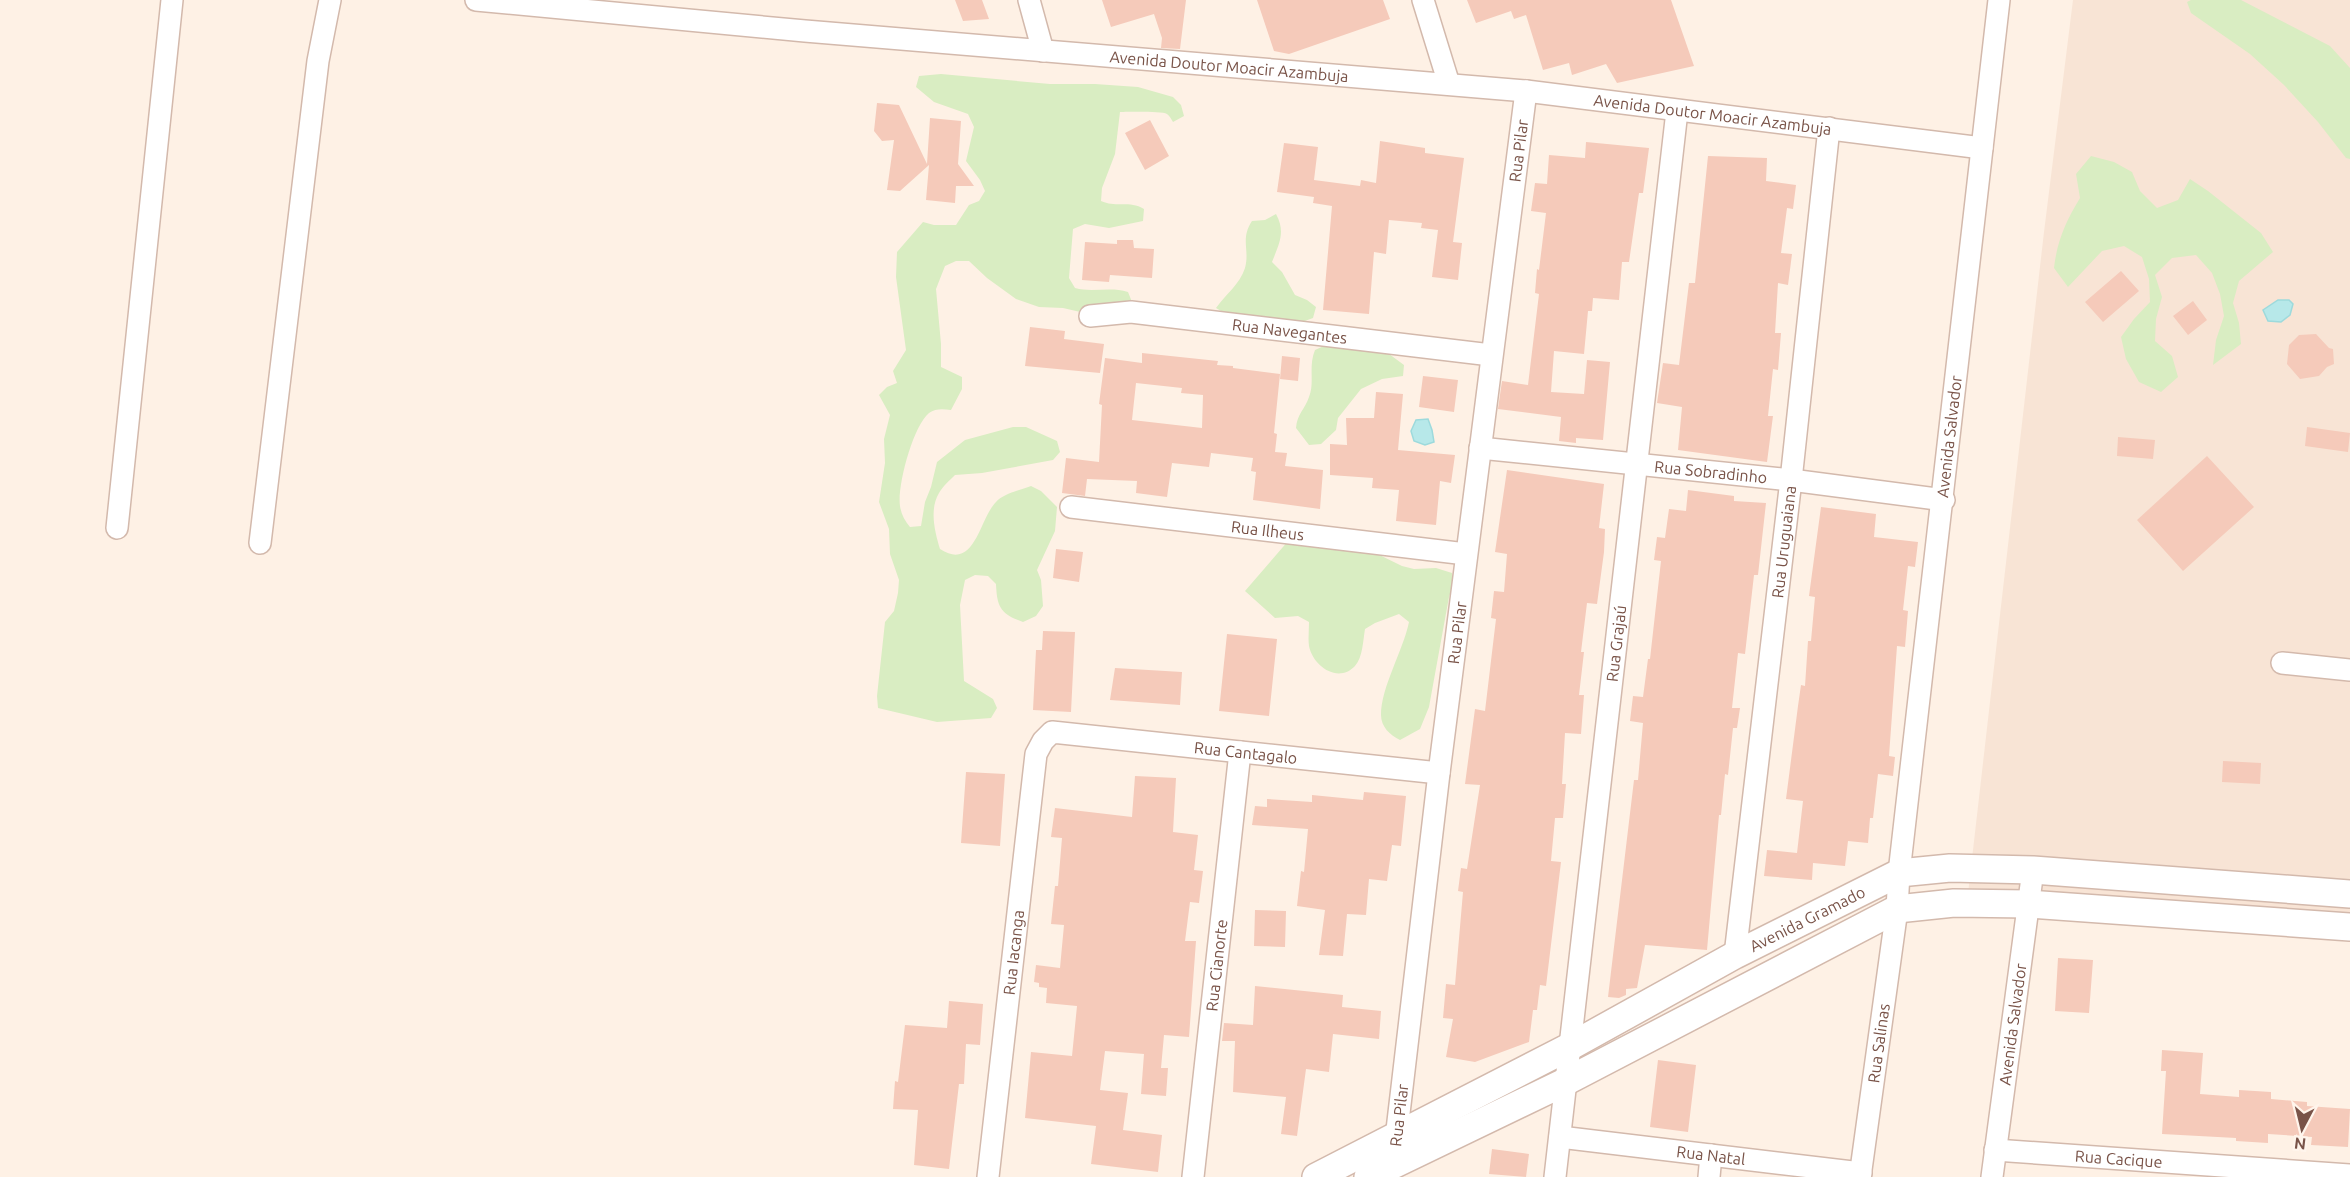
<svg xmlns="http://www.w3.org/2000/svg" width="2350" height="1177" viewBox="0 0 2350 1177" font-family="Ubuntu,sans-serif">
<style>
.residential{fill:#f8e4d5}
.green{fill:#d9edc2}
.water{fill:#b7e8e9;stroke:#9ddadc;stroke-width:1.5}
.building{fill:#f5caba;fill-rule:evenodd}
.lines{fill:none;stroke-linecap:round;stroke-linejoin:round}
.minor-casing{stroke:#d3b9ac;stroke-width:24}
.tertiary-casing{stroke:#d3b9ac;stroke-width:30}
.minor{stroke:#fff;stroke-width:21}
.tertiary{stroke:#fff;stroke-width:27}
.labels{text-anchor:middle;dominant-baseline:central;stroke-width:4.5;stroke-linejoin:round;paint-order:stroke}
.street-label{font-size:16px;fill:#795348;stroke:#fff5ec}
</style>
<rect width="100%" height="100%" fill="#fef1e5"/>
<path class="residential" d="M 2073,0 L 2350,0 L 2350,941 L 1966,911 L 2044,232 Z"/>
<path class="green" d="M 2191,0 L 2241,0 L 2330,46 L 2350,68 L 2350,159 L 2346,158 L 2318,122 L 2284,85 L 2250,54 L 2191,13 L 2187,2 Z
M 941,74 L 1050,84 L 1095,84 L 1138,87 L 1173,97 L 1181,105 L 1184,116 L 1173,122 C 1171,119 1170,116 1167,114 C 1162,111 1129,112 1120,112 L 1115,154 L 1102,188 L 1101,201 C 1117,208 1129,200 1144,209 L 1143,221 L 1109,228 L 1085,224 L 1073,229 L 1069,278 L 1075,288 C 1093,293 1110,286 1128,292 L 1132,302 L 1089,314 L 1063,308 L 1039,307 L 1016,299 L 987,278 L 969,261 L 956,261 L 945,266 L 936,289 L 941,344 L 941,367 L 962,377 L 962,389 L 951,410 C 943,409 936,408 929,413 C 913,426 897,486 900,506 C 901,514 905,521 910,527 L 921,526 L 925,502 L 931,487 L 937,462 L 965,440 L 1013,427 L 1026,427 L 1057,441 L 1060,452 L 1053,460 L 982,473 L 955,475 C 950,480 943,486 939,493 C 929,510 935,532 940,549 C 975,572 979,519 996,502 C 1003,494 1020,490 1031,486 L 1041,491 L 1057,507 L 1055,531 L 1037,570 L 1041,580 L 1043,606 L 1036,616 L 1023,622 C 1001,614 997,608 996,584 L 988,576 L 975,575 L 965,580 L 960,605 L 964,681 L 993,699 L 997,708 L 991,718 L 937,722 L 878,708 L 877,696 L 885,622 L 894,611 L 898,593 L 899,580 L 890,554 L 889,529 L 879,502 L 885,463 L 884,439 L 890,415 L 879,395 L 887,387 L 897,383 L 893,371 L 906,350 L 896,277 L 897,252 L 923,222 L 934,225 L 956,225 L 969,205 L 979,201 L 985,191 L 980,180 L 966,161 L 974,127 L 968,114 L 934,102 L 916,87 L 919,76 Z
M 2091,156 L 2114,162 L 2132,172 L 2140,191 L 2157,208 L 2178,200 L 2190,179 L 2208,191 L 2261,233 L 2273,252 L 2239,281 L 2233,303 L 2239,323 L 2241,344 L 2213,365 L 2216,340 L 2224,316 L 2220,294 L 2212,273 L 2196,255 L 2172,258 L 2155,275 L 2162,297 L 2156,319 L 2155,341 L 2172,356 L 2178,377 L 2161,392 L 2139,382 L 2126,359 L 2121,337 L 2134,319 L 2150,302 L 2149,279 L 2142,257 L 2124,246 L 2102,251 L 2068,287 L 2054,268 C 2057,241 2066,221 2080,198 L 2076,174 Z
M 1276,214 C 1286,232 1279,244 1272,262 L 1282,272 L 1295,295 L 1307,300 L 1316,307 L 1313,318 L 1302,322 L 1292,321 L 1248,315 L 1226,314 L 1216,308 C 1225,295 1240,284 1245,268 C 1250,250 1240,239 1252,221 L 1265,220 Z
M 1326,345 L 1385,351 L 1404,365 L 1403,376 L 1382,379 L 1361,389 L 1338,418 L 1336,430 L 1321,444 L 1309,445 L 1296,428 C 1297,414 1305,409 1309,397 C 1315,382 1308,367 1315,350 Z
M 1289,540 L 1357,544 L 1402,566 L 1414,569 L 1436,568 L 1452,573 L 1453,585 L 1449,597 L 1429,707 L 1420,729 L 1400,740 C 1390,735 1381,727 1381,715 C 1381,687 1403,651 1409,622 L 1399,614 L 1375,623 L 1365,629 C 1363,640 1363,657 1355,666 C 1338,684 1313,666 1309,646 C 1308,639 1309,630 1309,622 L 1298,616 L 1275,618 L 1245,591 Z"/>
<path class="water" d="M 2278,300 L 2289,300 L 2293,304 L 2290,315 L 2281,322 L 2268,321 L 2263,310 Z
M 1428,419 L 1432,430 L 1434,442 L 1425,445 L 1414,441 L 1411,431 L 1416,420 Z"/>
<path class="building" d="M 955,0 L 982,0 L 989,19 L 963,21 Z
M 1102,0 L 1186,0 L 1180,49 L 1161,48 L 1162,38 L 1154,14 L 1111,27 Z
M 1257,0 L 1383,0 L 1390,19 L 1289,54 L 1274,51 Z
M 1467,0 L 1671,0 L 1694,66 L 1617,83 L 1606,64 L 1572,75 L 1569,63 L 1543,70 L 1526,15 L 1514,19 L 1511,11 L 1476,23 Z
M 877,103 L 899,105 L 927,164 L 930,118 L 961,121 L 958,164 L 974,186 L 956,186 L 955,203 L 926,200 L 929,165 L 900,191 L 887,190 L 894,140 L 882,141 L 874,131 Z
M 1150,120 L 1169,156 L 1145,170 L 1125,133 Z
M 1380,141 L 1425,148 L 1425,153 L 1464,158 L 1453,242 L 1462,243 L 1458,280 L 1432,277 L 1438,230 L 1421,228 L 1422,223 L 1389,220 L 1386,254 L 1374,252 L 1369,314 L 1323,310 L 1332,206 L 1313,203 L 1314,197 L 1277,192 L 1284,143 L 1318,147 L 1314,180 L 1360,186 L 1361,180 L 1376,183 Z
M 1586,142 L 1649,148 L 1643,193 L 1639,193 L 1629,262 L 1622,262 L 1619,300 L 1593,298 L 1592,311 L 1588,311 L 1584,354 L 1554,351 L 1551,392 L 1584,394 L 1587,360 L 1610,362 L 1603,440 L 1576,438 L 1576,443 L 1559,441 L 1561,417 L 1498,409 L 1502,381 L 1528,385 L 1539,294 L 1535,293 L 1537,269 L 1539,270 L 1546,213 L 1531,211 L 1535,183 L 1547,184 L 1549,155 L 1585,158 Z
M 1708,156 L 1767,158 L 1766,181 L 1796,185 L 1793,209 L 1787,208 L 1781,253 L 1792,254 L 1788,285 L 1778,283 L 1775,333 L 1781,333 L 1778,370 L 1773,369 L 1768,416 L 1773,416 L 1767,462 L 1678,450 L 1682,407 L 1657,403 L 1663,363 L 1679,365 L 1689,283 L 1695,283 Z
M 1117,240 L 1133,240 L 1134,248 L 1154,249 L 1152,278 L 1110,275 L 1109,282 L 1082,280 L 1085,242 L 1117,244 Z
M 2121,271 L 2139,291 L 2103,322 L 2085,302 Z
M 2193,301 L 2207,320 L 2188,335 L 2173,316 Z
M 1030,327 L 1065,331 L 1064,339 L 1104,344 L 1100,373 L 1025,366 Z
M 2316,334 L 2329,348 L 2333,349 L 2334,364 L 2327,367 L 2319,376 L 2300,379 L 2287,364 L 2289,345 L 2299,335 Z
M 1142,353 L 1218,361 L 1217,365 L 1233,366 L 1233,368 L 1280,374 L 1274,433 L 1277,434 L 1275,452 L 1287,453 L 1285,466 L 1323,470 L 1320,509 L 1253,500 L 1256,472 L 1251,471 L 1253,458 L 1211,453 L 1209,467 L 1172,463 L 1167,497 L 1136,493 L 1137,481 L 1087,479 L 1085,496 L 1062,493 L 1066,458 L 1099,462 L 1102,405 L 1099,404 L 1105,358 L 1142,363 ZM 1136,383 L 1182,388 L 1181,393 L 1203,395 L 1202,428 L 1132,420 Z
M 1282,356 L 1300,358 L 1298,381 L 1280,379 Z
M 1423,376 L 1458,380 L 1454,412 L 1419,407 Z
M 1376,392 L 1403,394 L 1398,450 L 1455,455 L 1451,483 L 1440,481 L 1436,525 L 1396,521 L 1399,490 L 1372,488 L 1373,478 L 1330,475 L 1330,444 L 1347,445 L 1346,418 L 1374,418 Z
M 2307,427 L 2350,433 L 2348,452 L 2305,446 Z
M 2118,437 L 2155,440 L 2153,459 L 2117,456 Z
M 2207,456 L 2254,507 L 2183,571 L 2137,520 Z
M 1507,470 L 1604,484 L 1599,528 L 1605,529 L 1604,552 L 1597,604 L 1587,603 L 1581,652 L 1584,652 L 1579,695 L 1584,695 L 1581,734 L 1565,733 L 1562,784 L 1566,784 L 1563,818 L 1555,818 L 1551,861 L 1561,862 L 1546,986 L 1540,985 L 1537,1010 L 1533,1010 L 1529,1042 L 1475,1062 L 1446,1057 L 1453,1019 L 1443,1018 L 1446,984 L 1455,985 L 1463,892 L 1458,891 L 1461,868 L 1467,869 L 1480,785 L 1465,784 L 1475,709 L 1485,711 L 1496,619 L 1491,618 L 1494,591 L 1504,592 L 1507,554 L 1495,552 Z
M 1688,490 L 1734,496 L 1734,501 L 1766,503 L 1758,575 L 1754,575 L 1745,654 L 1738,653 L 1732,708 L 1740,708 L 1737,728 L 1733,728 L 1728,775 L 1725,774 L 1721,815 L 1719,815 L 1707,950 L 1645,945 L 1637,988 L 1626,989 L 1626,995 L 1619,998 L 1608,997 L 1634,780 L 1638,780 L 1643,723 L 1630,721 L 1633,696 L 1643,697 L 1648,659 L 1650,659 L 1661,561 L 1654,560 L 1657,537 L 1665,538 L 1669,509 L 1686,511 Z
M 1821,507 L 1876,514 L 1874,537 L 1918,542 L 1915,567 L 1908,566 L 1903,610 L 1908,611 L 1905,647 L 1897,646 L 1889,756 L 1895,757 L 1893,776 L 1878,774 L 1873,818 L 1870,818 L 1868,843 L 1848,841 L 1845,866 L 1813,863 L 1812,880 L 1764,876 L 1767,850 L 1797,853 L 1803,801 L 1786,799 L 1798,706 L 1801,685 L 1805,686 L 1808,641 L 1811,641 L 1815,597 L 1809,596 Z
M 1056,549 L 1083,552 L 1079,582 L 1053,578 Z
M 1043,631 L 1075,632 L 1071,712 L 1033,710 L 1036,650 L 1042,650 Z
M 1227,634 L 1277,639 L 1269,716 L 1219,711 Z
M 1115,668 L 1182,672 L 1180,705 L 1110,700 Z
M 2223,761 L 2261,763 L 2260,784 L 2222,782 Z
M 966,772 L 1005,774 L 1000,846 L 961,843 Z
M 1135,776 L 1176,778 L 1173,832 L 1198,835 L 1194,870 L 1203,871 L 1199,903 L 1190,902 L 1185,941 L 1196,941 L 1189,1037 L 1164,1035 L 1161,1068 L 1168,1068 L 1166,1096 L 1141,1094 L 1144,1054 L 1105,1051 L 1100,1090 L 1128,1093 L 1123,1130 L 1162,1135 L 1158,1172 L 1091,1164 L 1096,1126 L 1025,1118 L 1031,1052 L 1072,1056 L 1077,1006 L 1046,1003 L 1047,988 L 1039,987 L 1039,983 L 1034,982 L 1036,965 L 1060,968 L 1064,925 L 1051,924 L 1055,886 L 1058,886 L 1062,838 L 1051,837 L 1055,808 L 1132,817 Z
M 1364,792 L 1406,796 L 1401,846 L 1392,845 L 1387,881 L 1369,879 L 1366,915 L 1347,914 L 1343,956 L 1319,955 L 1325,910 L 1297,906 L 1301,871 L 1304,872 L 1308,829 L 1252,825 L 1255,806 L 1267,807 L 1267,799 L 1312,802 L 1312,795 L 1363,800 Z
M 1255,910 L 1286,911 L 1285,947 L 1254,946 Z
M 2058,958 L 2093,960 L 2089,1013 L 2055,1011 Z
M 1255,986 L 1343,995 L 1342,1007 L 1381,1011 L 1379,1039 L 1333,1034 L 1329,1072 L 1306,1069 L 1297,1136 L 1281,1134 L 1286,1097 L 1233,1092 L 1235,1041 L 1222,1041 L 1224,1023 L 1253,1025 Z
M 949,1001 L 983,1004 L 980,1045 L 966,1044 L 964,1084 L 959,1084 L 949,1169 L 914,1165 L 918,1110 L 893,1109 L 895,1081 L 898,1082 L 905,1025 L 947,1028 Z
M 2162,1050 L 2203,1053 L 2200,1094 L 2239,1097 L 2239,1090 L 2271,1092 L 2271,1099 L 2307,1102 L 2307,1106 L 2350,1109 L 2348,1147 L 2311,1145 L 2312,1137 L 2268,1134 L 2268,1143 L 2236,1141 L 2236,1138 L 2162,1134 L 2166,1071 L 2161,1071 Z
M 1658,1060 L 1696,1065 L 1688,1132 L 1650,1127 Z
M 1492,1149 L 1529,1154 L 1526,1177 L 1489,1174 Z"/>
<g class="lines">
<defs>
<g id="minor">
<path id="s1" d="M 476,0 L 805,31 L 1526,91 L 1982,148"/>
<path d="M 1029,0 L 1043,51"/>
<path d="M 1423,0 L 1449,84"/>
<path id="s2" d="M 1090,316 L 1131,312 L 1491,355"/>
<path id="s3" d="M 1480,448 L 1791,480 L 1944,500"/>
<path id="s4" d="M 1071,507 L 1466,554"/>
<path d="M 117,528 L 172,0"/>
<path d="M 260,543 L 318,61 L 330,0"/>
<path d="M 2282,663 L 2350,670"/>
<path id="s5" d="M 1735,955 L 1791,480 L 1829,128"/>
<path id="s6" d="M 1560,1137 L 1861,1173"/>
<path id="s7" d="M 1395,1147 L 1439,773 L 1526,91"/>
<path id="s8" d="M 1995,1150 L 2350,1175"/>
<path id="s9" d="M 988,1177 L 1036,754 L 1043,741 L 1052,732 L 1439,773"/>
<path id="s10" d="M 1193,1177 L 1240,752"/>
<path id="s11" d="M 1555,1177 L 1677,111"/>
<path d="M 1709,1177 L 1711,1155"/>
<path id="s12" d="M 1860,1177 L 1897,909 L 1899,873 L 1999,0"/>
<path id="s13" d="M 1992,1177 L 2033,870"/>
</g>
<g id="tertiary">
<path id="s14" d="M 1316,1177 L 1571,1046 L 1735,955 L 1899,873 L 1950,868 L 2033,870 L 2350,894"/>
<path d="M 1368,1177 L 1565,1082 L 1897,909 L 1954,903 L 2028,904 L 2350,927"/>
</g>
</defs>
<use href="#minor" class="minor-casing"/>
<use href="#tertiary" class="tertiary-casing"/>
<use href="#minor" class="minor"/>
<use href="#tertiary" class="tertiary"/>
</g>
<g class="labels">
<g class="street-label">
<text stroke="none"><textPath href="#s1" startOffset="756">Avenida Doutor Moacir Azambuja</textPath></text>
<text stroke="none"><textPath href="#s1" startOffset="1242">Avenida Doutor Moacir Azambuja</textPath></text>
<text stroke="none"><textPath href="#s7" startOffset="1004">Rua Pilar</textPath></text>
<text stroke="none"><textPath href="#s2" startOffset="201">Rua Navegantes</textPath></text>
<text stroke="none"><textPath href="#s12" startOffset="746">Avenida Salvador</textPath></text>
<text stroke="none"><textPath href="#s3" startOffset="232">Rua Sobradinho</textPath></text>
<text stroke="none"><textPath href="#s4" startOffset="198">Rua Ilheus</textPath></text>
<text stroke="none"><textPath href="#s5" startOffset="416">Rua Uruguaiana</textPath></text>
<text stroke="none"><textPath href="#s7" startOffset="518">Rua Pilar</textPath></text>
<text stroke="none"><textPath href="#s11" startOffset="537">Rua Grajaú</textPath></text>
<text stroke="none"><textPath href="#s9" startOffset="648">Rua Cantagalo</textPath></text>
<text stroke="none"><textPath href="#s14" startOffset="555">Avenida Gramado</textPath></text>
<text stroke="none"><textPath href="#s9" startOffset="226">Rua Iacanga</textPath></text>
<text stroke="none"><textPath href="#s10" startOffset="213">Rua Cianorte</textPath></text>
<text stroke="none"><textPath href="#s13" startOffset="154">Avenida Salvador</textPath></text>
<text stroke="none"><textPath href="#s12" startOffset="135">Rua Salinas</textPath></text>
<text stroke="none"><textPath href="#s7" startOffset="32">Rua Pilar</textPath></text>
<text stroke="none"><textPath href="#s6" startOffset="152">Rua Natal</textPath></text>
<text stroke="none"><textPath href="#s8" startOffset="124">Rua Cacique</textPath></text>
</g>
</g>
<g transform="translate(2302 1129) rotate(187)" stroke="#fff5ec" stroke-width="4.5" paint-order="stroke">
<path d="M0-4.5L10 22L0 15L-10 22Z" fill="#795348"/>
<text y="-9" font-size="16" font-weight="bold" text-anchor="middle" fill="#795348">N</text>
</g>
</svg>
